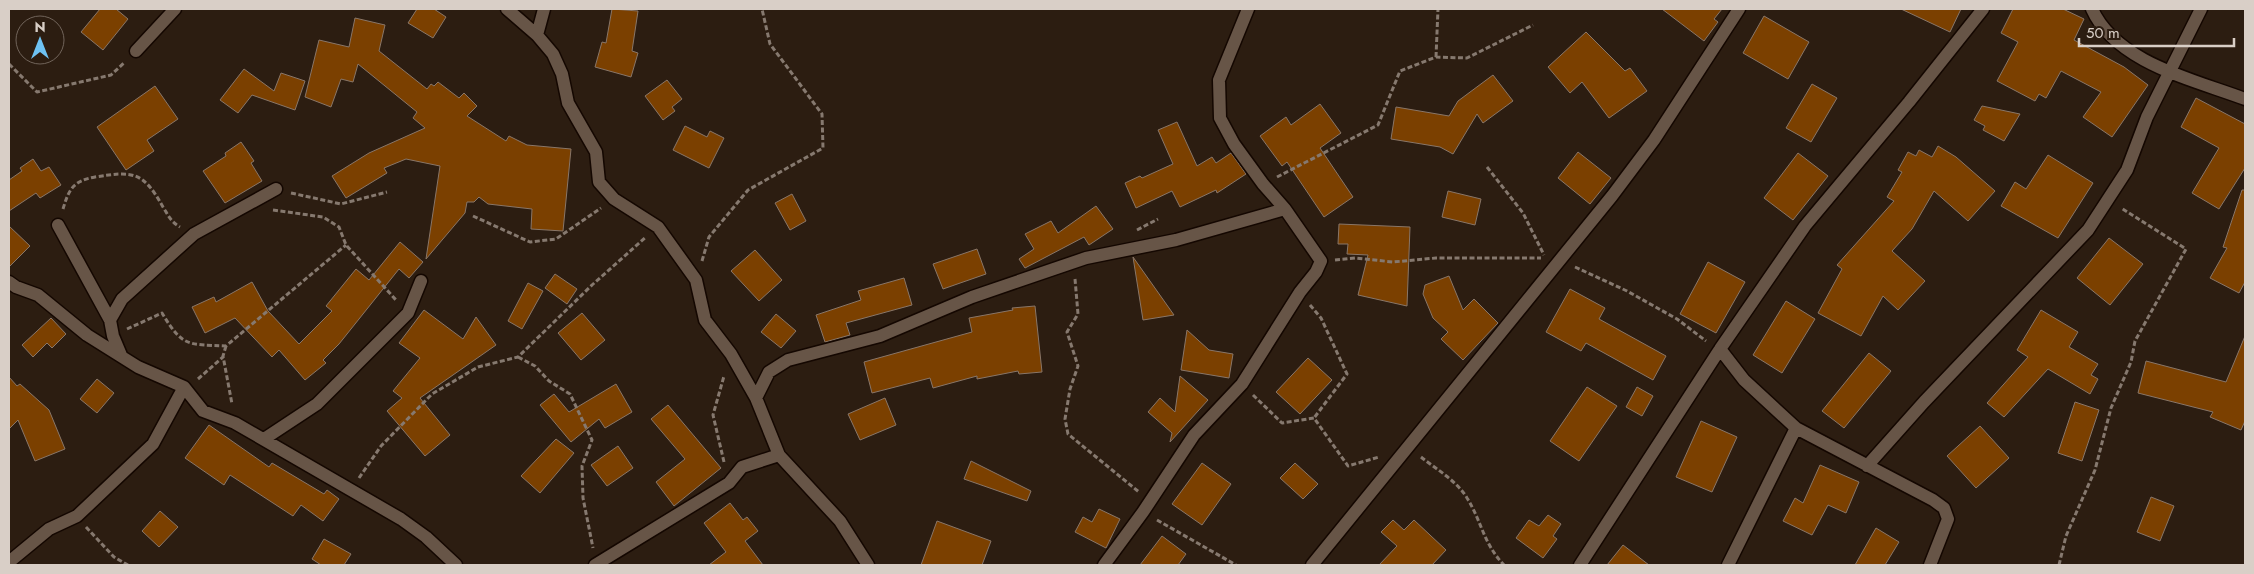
<svg xmlns="http://www.w3.org/2000/svg" width="2254" height="574" viewBox="0 0 2254 574" font-family="Jost,sans-serif">
<style>
.building{fill:#7b4000;stroke:#897668}
.lines{fill:none;stroke-linecap:round;stroke-linejoin:round}
.minor-casing{stroke:#140701;stroke-width:15}
.path{stroke:#86796f;stroke-width:3;stroke-dasharray:5 2.5;stroke-linecap:butt}
.minor{stroke:#675547;stroke-width:12}
</style>
<rect width="100%" height="100%" fill="#2c1d11"/>
<path class="building" d="M 100,9 L 116,9 L 128,19 L 103,50 L 81,32 Z
M 417,9 L 434,9 L 446,17 L 433,38 L 408,23 Z
M 612,9 L 638,11 L 632,51 L 638,53 L 631,77 L 595,67 L 602,42 L 606,43 Z
M 1662,9 L 1722,9 L 1714,19 L 1718,22 L 1704,41 Z
M 1901,9 L 1961,9 L 1950,32 Z
M 2013,9 L 2063,9 L 2084,19 L 2074,40 L 2124,67 L 2148,85 L 2112,137 L 2083,117 L 2101,92 L 2061,71 L 2046,98 L 2039,94 L 2035,101 L 1997,81 L 2018,42 L 2001,33 Z
M 1764,16 L 1809,42 L 1788,79 L 1743,53 Z
M 355,18 L 385,25 L 379,51 L 427,89 L 431,84 L 434,86 L 438,82 L 459,98 L 464,93 L 477,106 L 467,116 L 506,141 L 509,136 L 527,145 L 571,149 L 563,231 L 531,229 L 532,209 L 488,204 L 479,197 L 474,202 L 467,202 L 465,213 L 426,259 L 440,166 L 406,159 L 384,168 L 387,173 L 346,198 L 332,176 L 369,153 L 425,128 L 413,118 L 417,112 L 358,64 L 353,82 L 341,79 L 331,107 L 305,97 L 319,40 L 349,47 Z
M 1586,32 L 1625,71 L 1630,68 L 1647,91 L 1609,118 L 1582,82 L 1570,93 L 1548,67 Z
M 244,69 L 274,91 L 281,73 L 305,81 L 295,110 L 252,95 L 238,113 L 220,100 Z
M 1493,75 L 1513,101 L 1483,123 L 1477,114 L 1453,154 L 1440,147 L 1391,139 L 1396,107 L 1449,116 L 1458,101 Z
M 667,80 L 682,99 L 672,107 L 675,111 L 663,120 L 645,96 Z
M 1812,84 L 1837,98 L 1811,142 L 1786,128 Z
M 155,86 L 178,119 L 147,140 L 154,151 L 126,170 L 97,127 Z
M 2196,98 L 2245,124 L 2245,168 L 2219,209 L 2192,193 L 2219,148 L 2181,127 Z
M 1320,104 L 1341,133 L 1320,148 L 1353,197 L 1324,217 L 1287,162 L 1282,166 L 1260,136 L 1286,117 L 1291,125 Z
M 1982,106 L 2020,114 L 2004,141 L 1983,130 L 1985,126 L 1974,120 Z
M 1177,122 L 1197,166 L 1212,157 L 1216,163 L 1231,153 L 1246,174 L 1217,193 L 1216,190 L 1180,207 L 1172,191 L 1136,208 L 1125,183 L 1140,176 L 1142,178 L 1173,164 L 1158,130 Z
M 685,126 L 707,137 L 710,131 L 724,138 L 709,168 L 673,150 Z
M 241,142 L 254,161 L 251,163 L 262,181 L 225,203 L 203,171 L 226,156 L 225,153 Z
M 1938,146 L 1956,157 L 1995,191 L 1968,221 L 1934,191 L 1912,229 L 1892,251 L 1925,281 L 1898,310 L 1883,296 L 1861,336 L 1818,313 L 1842,269 L 1837,265 L 1894,201 L 1887,197 L 1902,172 L 1898,170 L 1908,152 L 1916,156 L 1919,150 L 1932,157 Z
M 1578,152 L 1611,178 L 1590,204 L 1558,178 Z
M 1798,153 L 1828,176 L 1793,220 L 1764,198 Z
M 2048,155 L 2093,183 L 2058,238 L 2001,206 L 2015,182 L 2026,189 Z
M 33,159 L 41,171 L 49,167 L 61,185 L 40,198 L 36,193 L 9,211 L 9,180 L 22,171 L 20,168 Z
M 2242,190 L 2245,190 L 2245,282 L 2239,293 L 2210,278 L 2227,248 L 2223,247 Z
M 1448,191 L 1481,199 L 1475,225 L 1442,217 Z
M 792,194 L 806,221 L 790,230 L 775,203 Z
M 1096,206 L 1113,229 L 1089,245 L 1084,237 L 1025,268 L 1019,259 L 1034,249 L 1025,234 L 1051,221 L 1058,233 Z
M 1339,224 L 1410,227 L 1407,306 L 1358,295 L 1368,255 L 1347,254 L 1348,244 L 1338,244 Z
M 9,226 L 30,246 L 9,267 Z
M 2109,238 L 2143,264 L 2110,305 L 2077,278 Z
M 400,242 L 423,262 L 409,278 L 399,269 L 339,344 L 323,360 L 326,363 L 305,380 L 279,350 L 272,357 L 235,318 L 205,333 L 192,307 L 214,297 L 216,302 L 252,282 L 268,311 L 299,344 L 332,311 L 326,306 L 356,269 L 369,280 Z
M 977,249 L 986,274 L 943,289 L 933,264 Z
M 755,250 L 782,280 L 759,301 L 731,271 Z
M 1133,257 L 1174,315 L 1143,320 Z
M 1708,262 L 1745,282 L 1716,333 L 1680,314 Z
M 555,274 L 577,289 L 567,304 L 545,288 Z
M 1449,276 L 1463,310 L 1474,299 L 1498,323 L 1463,360 L 1441,339 L 1448,332 L 1433,318 L 1423,294 L 1425,285 Z
M 904,278 L 912,305 L 846,323 L 850,335 L 825,342 L 816,315 L 861,300 L 858,291 Z
M 528,283 L 543,291 L 522,329 L 508,321 Z
M 1570,289 L 1605,308 L 1599,319 L 1666,356 L 1653,380 L 1586,343 L 1581,351 L 1546,332 Z
M 1786,301 L 1815,319 L 1782,373 L 1753,355 Z
M 1035,306 L 1042,372 L 1019,374 L 1018,371 L 977,379 L 977,376 L 933,388 L 930,378 L 872,393 L 864,362 L 972,332 L 969,318 L 1013,310 L 1012,308 Z
M 424,310 L 463,339 L 476,317 L 496,345 L 420,398 L 450,435 L 425,456 L 387,411 L 402,398 L 393,391 L 420,358 L 399,343 Z
M 2041,310 L 2078,332 L 2069,347 L 2098,364 L 2091,375 L 2098,379 L 2090,394 L 2048,369 L 2004,417 L 1987,403 L 2028,357 L 2017,350 Z
M 582,313 L 605,340 L 581,360 L 558,333 Z
M 776,314 L 796,331 L 781,348 L 761,332 Z
M 51,318 L 66,334 L 52,348 L 47,343 L 33,357 L 22,345 Z
M 1187,330 L 1209,350 L 1233,354 L 1229,378 L 1181,370 Z
M 2245,336 L 2245,421 L 2241,430 L 2210,417 L 2213,412 L 2138,393 L 2146,361 L 2226,382 Z
M 1869,353 L 1891,371 L 1844,428 L 1822,411 Z
M 1308,358 L 1332,380 L 1300,414 L 1276,392 Z
M 1180,376 L 1208,400 L 1170,442 L 1172,433 L 1148,412 L 1160,398 L 1175,412 Z
M 9,377 L 17,386 L 20,384 L 49,410 L 65,449 L 35,461 L 18,420 L 9,429 Z
M 97,379 L 114,393 L 97,413 L 80,399 Z
M 616,384 L 632,412 L 605,428 L 599,419 L 571,442 L 540,405 L 554,394 L 569,412 Z
M 1587,387 L 1617,406 L 1579,461 L 1550,441 Z
M 1637,387 L 1653,396 L 1642,416 L 1626,407 Z
M 885,398 L 896,425 L 860,440 L 848,414 Z
M 2075,402 L 2099,410 L 2082,461 L 2058,453 Z
M 668,405 L 721,468 L 674,506 L 656,482 L 685,459 L 651,419 Z
M 1701,421 L 1737,437 L 1712,492 L 1676,477 Z
M 209,425 L 269,467 L 272,463 L 324,494 L 327,490 L 339,499 L 323,521 L 301,505 L 293,516 L 230,475 L 224,485 L 185,458 Z
M 1980,426 L 2009,458 L 1976,488 L 1947,456 Z
M 556,439 L 574,453 L 540,493 L 521,476 Z
M 618,446 L 633,468 L 607,486 L 591,465 Z
M 971,461 L 1031,491 L 1027,501 L 964,479 Z
M 1202,463 L 1231,484 L 1202,525 L 1172,504 Z
M 1295,463 L 1318,484 L 1303,499 L 1280,478 Z
M 1820,465 L 1859,482 L 1846,513 L 1828,505 L 1812,535 L 1783,521 L 1795,498 L 1803,503 Z
M 2151,497 L 2174,506 L 2160,541 L 2137,532 Z
M 730,503 L 743,520 L 747,517 L 758,531 L 745,541 L 763,565 L 709,565 L 726,552 L 704,523 Z
M 1099,509 L 1120,519 L 1106,548 L 1075,532 L 1083,517 L 1092,522 Z
M 160,511 L 178,527 L 159,547 L 142,531 Z
M 1548,515 L 1561,524 L 1553,536 L 1557,539 L 1543,558 L 1516,538 L 1529,520 L 1539,526 Z
M 1393,520 L 1404,530 L 1414,520 L 1446,550 L 1432,565 L 1379,565 L 1397,546 L 1381,532 Z
M 937,521 L 991,541 L 982,565 L 921,565 Z
M 1876,528 L 1899,542 L 1885,565 L 1855,565 Z
M 1162,536 L 1186,554 L 1178,565 L 1140,565 Z
M 324,539 L 351,554 L 344,565 L 321,565 L 312,559 Z
M 1623,545 L 1649,565 L 1607,565 Z"/>
<g class="lines">
<defs>
<path id="minor" d="M 507,9 L 537,35 L 553,54 L 562,74 L 568,103 L 596,152 L 599,182 L 614,199 L 658,227 L 696,280 L 705,320 L 731,354 L 756,398 L 779,455 L 840,521 L 868,565
M 2092,9 C 2116,63 2195,80 2245,99
M 537,35 L 544,9
M 136,51 L 175,9
M 58,225 L 110,320
M 9,282 L 16,287 L 38,295 L 87,335 L 138,367 L 184,387 L 203,411 L 235,423 L 401,519 L 426,537 L 456,565
M 1720,349 L 1744,380 L 1796,428 L 1933,500 L 1944,508 L 1948,519 L 1930,565
M 121,355 L 113,336 L 110,320 L 122,299 L 194,234 L 276,189
M 756,398 L 769,372 L 788,360 L 880,336 L 972,297 L 1086,258 L 1176,240 L 1285,209
M 264,439 L 317,404 L 408,313 L 421,281
M 1867,466 L 1924,402 L 2088,230 L 2127,170 L 2147,117 L 2201,9
M 9,562 L 49,529 L 77,516 L 153,444 L 184,387
M 595,565 L 729,483 L 742,467 L 779,455
M 1104,565 L 1143,512 L 1194,435 L 1242,384 L 1300,292 L 1316,272 L 1321,261 L 1285,209 L 1263,184 L 1234,144 L 1220,118 L 1219,80 L 1248,9
M 1312,565 L 1612,196 L 1654,140 L 1739,9
M 1580,565 L 1720,349 L 1805,226 L 1909,102 L 1983,9
M 1728,565 L 1796,428"/>
</defs>
<use href="#minor" class="minor-casing"/>
<path class="path" d="M 1436,57 L 1438,9
M 9,64 L 37,92 L 111,75 L 125,62
M 1487,167 L 1523,213 L 1544,255
M 1277,177 L 1378,125 L 1400,71 L 1436,57 L 1467,58 L 1533,25
M 291,193 L 341,204 L 387,192
M 63,209 C 69,189 73,181 95,177 C 133,171 143,171 163,207 C 168,215 171,222 180,227
M 273,210 L 323,217 L 339,227 L 346,245 L 396,300
M 473,216 L 530,242 L 556,239 L 601,208
M 1137,230 L 1158,219
M 1335,260 L 1355,258 L 1393,262 L 1436,258 L 1541,258
M 702,261 L 709,237 L 748,190 L 823,148 L 822,114 L 770,44 L 762,9
M 1575,267 L 1627,291 L 1677,319 L 1706,341
M 1075,279 L 1078,314 L 1067,332 L 1078,366 L 1070,389 L 1065,419 L 1068,434 L 1139,492
M 1310,305 L 1321,318 L 1347,374 L 1314,418
M 127,329 L 162,313 C 183,348 188,344 226,346 L 346,245
M 226,346 L 223,356 L 232,404
M 518,357 L 535,366 L 549,381 L 570,394 L 592,440 L 582,466 L 583,498 L 593,548
M 198,379 L 223,357
M 1253,395 L 1282,423 L 1314,418 L 1348,466 L 1379,457
M 1421,457 C 1436,469 1457,481 1467,498 C 1482,522 1483,543 1504,565
M 724,462 L 713,415 L 724,376
M 359,478 L 381,446 L 432,394 L 478,367 L 518,357 L 592,285 L 646,237
M 1157,520 L 1236,565
M 86,527 L 114,557 L 128,565
M 2059,565 L 2066,536 L 2095,470 L 2111,408 L 2131,362 L 2135,341 L 2186,249 L 2121,208"/>
<use href="#minor" class="minor"/>
</g>
<rect width="2254" height="574" fill="none" stroke="#d9cfc7" stroke-width="20"/>
<g transform="translate(40 40)"><circle r="24" fill="#2c1d11" stroke="#71645a"/>
<path d="M0-4L9 19L0 12L-9 19Z" fill="#6ec2f3"/>
<text y="-8" font-size="14" font-weight="bold" text-anchor="middle" fill="#d9cfc7">N</text>
</g>
<path d="M2079 38v8h155v-8" fill="none" stroke="#d9cfc7" stroke-width="2.5"/>
<text x="2086" y="38" font-size="15" fill="#d9cfc7" stroke="#2c1d11" stroke-width="4" paint-order="stroke">50 m</text>
</svg>
